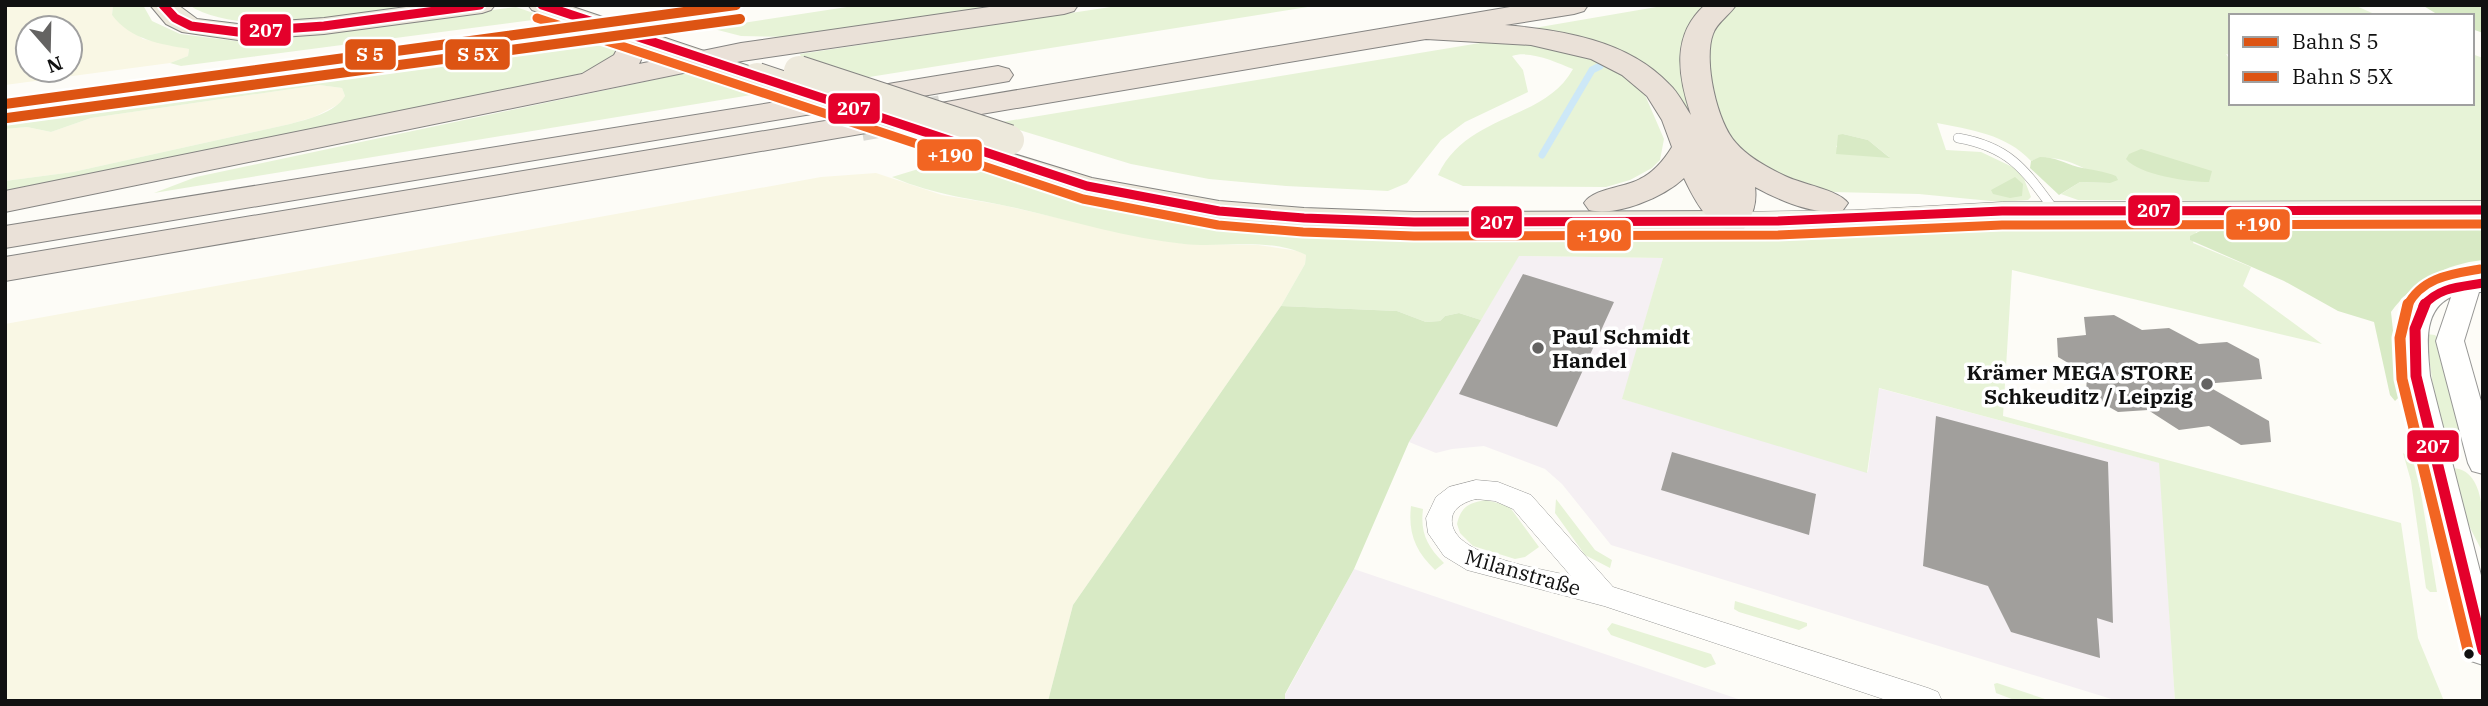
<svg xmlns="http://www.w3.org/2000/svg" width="2488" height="706" viewBox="0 0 2488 706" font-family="'IBM Plex Serif',serif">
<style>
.industrial{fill:#f5f0f3}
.farmland{fill:#f9f7e4;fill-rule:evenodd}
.green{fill:#e7f3d7;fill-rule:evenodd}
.forest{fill:#d8eac5}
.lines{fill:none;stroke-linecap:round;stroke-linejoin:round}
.stream{stroke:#cde8f7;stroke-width:7}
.building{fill:#a19f9c}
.motorway-tunnel{stroke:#dad9d4;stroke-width:32;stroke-dasharray:32 17;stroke-linecap:butt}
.service-casing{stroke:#979795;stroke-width:10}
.minor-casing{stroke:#979795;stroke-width:1}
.tertiary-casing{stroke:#979795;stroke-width:2}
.secondary-casing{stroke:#8e8d8b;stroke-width:1}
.primary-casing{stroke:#858482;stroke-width:2}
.motorway-casing{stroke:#858482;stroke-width:2}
.service{stroke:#fffffe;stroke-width:9}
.minor{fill:#fffffe;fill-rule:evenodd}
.tertiary{fill:#fffffe;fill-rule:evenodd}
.secondary{fill:#f6f4eb;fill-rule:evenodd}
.primary{fill:#ede9dc;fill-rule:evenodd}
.motorway{fill:#eae1d8;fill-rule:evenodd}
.primary-bridge-casing{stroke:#858482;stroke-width:32;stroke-linecap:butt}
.primary-bridge{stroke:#ede9dc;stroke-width:30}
.bus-1-far1-casing{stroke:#fff;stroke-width:13}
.bus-1-casing{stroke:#fff;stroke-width:17}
.bus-2-far1-casing{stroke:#fff;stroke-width:13}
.bus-2-casing{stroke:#fff;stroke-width:17}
.bus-1-far1{stroke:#e4002b;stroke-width:9}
.bus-1{stroke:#e4002b;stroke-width:11}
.bus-2-far1{stroke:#f26522;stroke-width:9}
.bus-2{stroke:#f26522;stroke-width:11}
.rail-1-casing{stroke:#fff;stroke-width:15}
.rail-2-casing{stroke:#fff;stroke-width:15}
.rail-1{stroke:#dd5413;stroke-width:10}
.rail-2{stroke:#dd5413;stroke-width:10}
.poi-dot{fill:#646362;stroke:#fff;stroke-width:2.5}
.bus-dot{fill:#111;stroke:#fff;stroke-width:2.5}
.labels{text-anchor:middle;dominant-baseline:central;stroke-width:7;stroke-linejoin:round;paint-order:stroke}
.poi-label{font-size:21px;font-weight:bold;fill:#111;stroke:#fff;text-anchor:start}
.street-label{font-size:21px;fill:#111;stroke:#fff}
.line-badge{stroke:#fff;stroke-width:2.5}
.badge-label{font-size:19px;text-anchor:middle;font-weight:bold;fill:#fff}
</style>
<rect width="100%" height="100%" fill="#fdfcf7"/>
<path class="industrial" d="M 1518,256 L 1663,258 L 1623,399 L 1868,472 L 1878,388 L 2160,463 L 2175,701 L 2118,701 L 1611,545 L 1562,484 L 1545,469 L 1484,446 L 1452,449 L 1436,453 L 1409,442 Z
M 1354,569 L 1513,623 L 1744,701 L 1285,701 L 1285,695 Z"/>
<path class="farmland" d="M 5,5 L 113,5 L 112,15 L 143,39 L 189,49 L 188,56 L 170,63 L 5,85 ZM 28,28 L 70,28 L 70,70 L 28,70 Z
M 319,85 L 342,88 L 345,96 L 341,103 L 314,117 L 290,124 L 73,172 L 5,181 L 5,129 L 27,127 L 51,132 L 91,118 Z
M 876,173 L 942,195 L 1002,205 L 1133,235 L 1185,244 L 1258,245 L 1298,251 L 1306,255 L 1305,264 L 1281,306 L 1073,605 L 1048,701 L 5,701 L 5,324 L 821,177 Z"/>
<path class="green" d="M 113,5 L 143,5 L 152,21 L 180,34 L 236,41 L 300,35 L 516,7 L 548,18 L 181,66 L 170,63 L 188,56 L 189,49 C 160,44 131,40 112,15 Z
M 189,5 L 426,5 C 365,14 241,40 189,5 Z
M 860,5 L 1018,5 L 795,37 L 741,36 L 710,28 Z
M 1124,5 L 1320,5 L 863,78 L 802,60 L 800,54 Z
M 1668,5 L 1709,5 L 1706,142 L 1669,88 L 1522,30 Z
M 1736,5 L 2354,5 L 2379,16 L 2231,16 L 2231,55 L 2226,54 L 2231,61 L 2231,103 L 2472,103 L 2472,54 L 2483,58 L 2483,202 L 2078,200 L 2061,194 L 2080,182 L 2110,183 C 2089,170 2056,150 2031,161 C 2006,134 1971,130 1937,123 L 1946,150 L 1981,152 L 2021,171 L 2031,197 L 2028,200 L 2001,202 L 1919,194 L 1832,192 L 1800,187 L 1773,177 L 1729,143 L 1709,88 L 1706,44 L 1722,14 ZM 1843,134 L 1868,140 L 1889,157 L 1836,147 Z
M 609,39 L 618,47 L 617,54 L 598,68 L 568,77 L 5,196 L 5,181 L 73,172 L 290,124 C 308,119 335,113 345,96 L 342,88 L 319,85 L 91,118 L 51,132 L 27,127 L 5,129 L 5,121 Z
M 1486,42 L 1557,47 L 1591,58 L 1635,82 L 1645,95 L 1664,139 L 1660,160 L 1652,168 L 1630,180 L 1606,187 L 1463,186 L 1438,175 C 1467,113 1545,121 1573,69 C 1556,62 1530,50 1512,56 L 1523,70 L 1528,92 L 1465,122 L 1441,140 L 1407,183 L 1388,191 L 1286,186 L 1209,179 L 1131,164 L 996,123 Z
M 686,73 L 751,95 L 154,193 L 196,177 Z
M 958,157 L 1049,187 L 1110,203 L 1225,224 L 1310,231 L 1444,234 L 1768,233 L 2045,221 L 2483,218 L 2483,224 L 2219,227 L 2196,232 L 2193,243 L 2251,267 L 2243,286 L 2322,344 L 2012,270 L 2003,416 L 2401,523 L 2418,638 L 2444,701 L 2175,701 L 2159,463 L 1879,388 L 1867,473 L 1622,399 L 1663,258 L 1519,256 L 1481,320 L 1459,313 L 1445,316 L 1440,321 L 1426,322 L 1397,311 L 1281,306 L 1305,264 L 1306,255 C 1270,237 1223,248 1184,244 C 1128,238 1072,221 1016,208 C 971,198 937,196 892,177 Z
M 2426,334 L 2435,335 L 2439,339 L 2436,344 L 2460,429 L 2454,433 L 2442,430 L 2438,425 Z
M 2403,453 L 2416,463 L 2437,592 L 2430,592 L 2426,588 L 2411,481 Z
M 2453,468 C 2488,470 2483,529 2483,553 L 2464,516 Z
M 1556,499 L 1595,550 L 1612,560 L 1610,568 L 1585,555 L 1555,513 Z
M 1486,500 L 1509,506 L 1539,547 L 1525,557 L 1515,559 L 1473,546 L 1460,533 L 1457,524 C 1461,507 1468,503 1486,500 Z
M 1411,506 L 1423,509 C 1420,532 1427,547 1444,563 L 1435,570 C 1415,551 1408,533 1411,506 Z
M 1735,601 L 1807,623 L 1807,626 L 1799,630 L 1739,612 L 1734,609 Z
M 1612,623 L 1711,654 L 1716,664 L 1705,668 L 1611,635 L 1607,629 Z
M 1997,683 L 2051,701 L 2017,701 L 1996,693 L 1994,684 Z"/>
<path class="forest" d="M 2422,5 L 2473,5 L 2483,8 L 2483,33 L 2472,29 L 2472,16 L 2440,16 Z
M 1843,134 L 1868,140 L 1890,158 L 1836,154 L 1838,135 Z
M 2141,149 L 2212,171 L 2209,182 C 2189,182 2139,175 2126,159 L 2129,154 Z
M 2040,157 C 2055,157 2064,163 2078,167 C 2091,170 2104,171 2116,176 L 2118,180 L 2110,183 L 2080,182 L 2059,195 L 2030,168 L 2031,161 Z
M 2015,177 L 2023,184 L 2022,196 L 2010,198 L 1993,194 L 1991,190 Z
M 2483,224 L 2483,260 C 2445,264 2414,281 2391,312 L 2400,396 L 2395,401 L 2390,395 L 2374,322 L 2338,311 L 2284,281 L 2190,240 L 2190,236 L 2206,228 L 2219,227 Z
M 1281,306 L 1397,311 L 1426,322 L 1440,321 L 1445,316 L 1459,313 L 1481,320 L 1409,442 L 1354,569 L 1285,694 L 1285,701 L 1048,701 L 1073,605 Z"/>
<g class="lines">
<path class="stream" d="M 1542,155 L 1592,70 L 1600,66"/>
</g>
<path class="building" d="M 1523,274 L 1614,302 L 1557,427 L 1459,394 Z
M 2114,315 L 2142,330 L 2169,328 L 2199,344 L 2227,342 L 2259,359 L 2262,379 L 2204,384 L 2269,421 L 2271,442 L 2241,445 L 2209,426 L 2179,430 L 2148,410 L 2118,412 L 2086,394 L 2087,374 L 2058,357 L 2057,338 L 2086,335 L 2084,317 Z
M 1936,416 L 2108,462 L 2113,623 L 2097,618 L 2100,658 L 2011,632 L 1988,586 L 1923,566 Z
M 1672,452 L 1816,494 L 1809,535 L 1661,490 Z"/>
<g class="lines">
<path class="motorway-tunnel" d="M 861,125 L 948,110"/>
<defs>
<path id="service" d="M 1958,138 C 2010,147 2025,170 2055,211"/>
<path id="minor" d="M 1476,480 L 1498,482 L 1531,495 L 1613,587 L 1928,688 L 1938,692 L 1942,701 L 1889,701 L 1604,606 L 1467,570 L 1444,556 L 1428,533 L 1426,518 L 1436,497 L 1449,487 ZM 1476,499 L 1495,501 L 1513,509 L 1571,576 C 1544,569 1447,556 1452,518 C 1453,507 1467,501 1476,499 Z"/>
<path id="tertiary" d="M 2483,274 L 2483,292 L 2479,292 L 2464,341 L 2483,408 L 2483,474 L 2472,471 L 2468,463 L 2436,341 L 2451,297 C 2421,311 2428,349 2430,376 L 2483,583 L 2483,665 L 2471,661 L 2466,651 L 2402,376 C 2400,346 2396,302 2429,286 C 2445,278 2465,278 2483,274 Z"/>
<path id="secondary" d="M 2483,201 L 2483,219 L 2002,220 L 1855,228 L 1732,230 L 1722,227 L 1718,221 L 1722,215 L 1732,212 L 1855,210 L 2002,202 Z"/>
<path id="primary" d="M 150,5 L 178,5 L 197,19 L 238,24 L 324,18 L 421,5 L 495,5 L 491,10 L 482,13 L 324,34 L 238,40 L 182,32 L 166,24 Z
M 528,5 L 567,5 L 767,72 L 771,78 L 767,84 L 757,86 L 747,84 L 532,10 Z
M 965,139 L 1092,178 L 1219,201 L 1304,208 L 1414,212 L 1732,211 L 1743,214 L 1748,221 L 1743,228 L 1732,231 L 1414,232 L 1304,228 L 1219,221 L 1087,195 L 955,154 L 950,148 L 955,142 Z"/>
<path id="motorway" d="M 1003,5 L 1078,5 L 1074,11 L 1064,14 L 742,61 L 5,212 L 5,191 L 582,74 L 614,55 L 627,31 L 637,28 L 647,31 L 652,37 L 639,64 L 741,43 Z
M 1522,5 L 1588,5 L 1584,11 L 1574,14 L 1505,25 C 1561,30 1628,40 1669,84 C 1678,92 1684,105 1691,115 C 1678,76 1671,35 1705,5 L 1736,5 C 1729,16 1717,22 1713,34 C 1703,60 1717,123 1736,143 C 1748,157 1768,168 1785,176 C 1801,184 1839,190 1848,203 L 1843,210 C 1816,217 1779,200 1755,187 C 1757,203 1753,215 1744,229 C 1713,237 1696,203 1684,178 C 1664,197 1617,217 1589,210 L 1584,203 C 1594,188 1624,188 1640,179 C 1654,172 1664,160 1672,147 L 1662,120 L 1647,96 L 1622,75 L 1591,59 L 1531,45 L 1426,39 L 952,119 L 941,117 L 936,110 L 941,103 L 952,101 Z
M 998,66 L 1009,69 L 1013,75 L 1009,81 L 894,101 L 883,99 L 879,92 L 883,85 L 894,83 Z
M 807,97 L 818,99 L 823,106 L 818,113 L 5,248 L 5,226 Z
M 861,115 L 872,118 L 877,125 L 872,132 L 5,281 L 5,257 Z"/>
</defs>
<use href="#service" class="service-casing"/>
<use href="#minor" class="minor-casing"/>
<use href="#tertiary" class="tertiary-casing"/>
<use href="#secondary" class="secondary-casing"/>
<use href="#primary" class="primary-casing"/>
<use href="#motorway" class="motorway-casing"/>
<use href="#service" class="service"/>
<use href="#minor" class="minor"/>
<use href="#tertiary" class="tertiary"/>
<use href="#secondary" class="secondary"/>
<use href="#primary" class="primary"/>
<use href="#motorway" class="motorway"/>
<defs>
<path id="primary-bridge" d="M 799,71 L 1009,140
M 757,78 L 823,100"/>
</defs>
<use href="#primary-bridge" class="primary-bridge-casing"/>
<use href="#primary-bridge" class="primary-bridge"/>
<defs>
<path id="bus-1-far1" d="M 163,5 L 175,18 L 191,26 L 238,32 L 324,26 L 480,5
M 542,5 L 1087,186 L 1219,211 L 1304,218 L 1414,222 L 1778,221 L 2002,211 L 2483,210
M 2423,306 C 2439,287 2460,287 2483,283"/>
<path id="bus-1" d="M 2425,304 L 2415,329 L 2416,376 L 2483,650"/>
<path id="bus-2-far1" d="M 537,18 L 1083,199 L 1218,225 L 1303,232 L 1414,236 L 1778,235 L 2002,225 L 2483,224
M 2407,306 C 2422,277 2451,274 2480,269"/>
<path id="bus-2" d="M 2408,304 L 2400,338 L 2402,379 L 2469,654"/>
</defs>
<use href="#bus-1-far1" class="bus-1-far1-casing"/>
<use href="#bus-1" class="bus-1-casing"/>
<use href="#bus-2-far1" class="bus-2-far1-casing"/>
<use href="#bus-2" class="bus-2-casing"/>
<use href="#bus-1-far1" class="bus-1-far1"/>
<use href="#bus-1" class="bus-1"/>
<use href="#bus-2-far1" class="bus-2-far1"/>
<use href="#bus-2" class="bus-2"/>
<defs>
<path id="rail-1" d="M 5,104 L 736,5"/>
<path id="rail-2" d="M 7,118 L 740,19"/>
</defs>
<use href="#rail-1" class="rail-1-casing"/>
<use href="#rail-2" class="rail-2-casing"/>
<use href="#rail-1" class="rail-1"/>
<use href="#rail-2" class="rail-2"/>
</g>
<g class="poi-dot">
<circle cx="1538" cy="348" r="7"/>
<circle cx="2207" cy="384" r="7"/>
</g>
<circle class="bus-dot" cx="2469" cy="654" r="6"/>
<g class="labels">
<g class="poi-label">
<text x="1552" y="336">Paul Schmidt<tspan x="1552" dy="24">Handel</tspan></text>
<text x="2193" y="372" text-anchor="end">Krämer MEGA STORE<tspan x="2193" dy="24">Schkeuditz / Leipzig</tspan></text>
</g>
<g class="street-label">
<text transform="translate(1523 572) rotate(16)">Milanstraße</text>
</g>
</g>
<g class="line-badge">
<rect x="239" y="13" width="53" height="34" rx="7" fill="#e4002b"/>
<rect x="444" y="38" width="67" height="33" rx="7" fill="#dd5413"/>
<rect x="344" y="38" width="53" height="33" rx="7" fill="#dd5413"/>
<rect x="827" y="92" width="54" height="33" rx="7" fill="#e4002b"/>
<rect x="916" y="138" width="67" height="34" rx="7" fill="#f26522"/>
<rect x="2127" y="194" width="54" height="33" rx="7" fill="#e4002b"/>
<rect x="1470" y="205" width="53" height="34" rx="7" fill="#e4002b"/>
<rect x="2225" y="208" width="66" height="33" rx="7" fill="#f26522"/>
<rect x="1566" y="219" width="66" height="33" rx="7" fill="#f26522"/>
<rect x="2406" y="429" width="54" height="34" rx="7" fill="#e4002b"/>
</g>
<g class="badge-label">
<text x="266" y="37">207</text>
<text x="478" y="61">S 5X</text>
<text x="370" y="61">S 5</text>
<text x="854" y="115">207</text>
<text x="950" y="162">+190</text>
<text x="2154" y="217">207</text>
<text x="1497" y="229">207</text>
<text x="2258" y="231">+190</text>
<text x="1599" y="242">+190</text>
<text x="2433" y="453">207</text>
</g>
<rect width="2488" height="706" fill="none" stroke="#111111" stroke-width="14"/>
<rect x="2229" y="14" width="245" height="91" fill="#ffffff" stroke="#a0a0a0" stroke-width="2"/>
<rect x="2243" y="37" width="35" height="10" fill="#dd5413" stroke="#a0a0a0" stroke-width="2"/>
<text x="2292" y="49" font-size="21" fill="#111111">Bahn S 5</text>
<rect x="2243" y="72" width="35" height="10" fill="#dd5413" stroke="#a0a0a0" stroke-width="2"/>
<text x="2292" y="84" font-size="21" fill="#111111">Bahn S 5X</text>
<g transform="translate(49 49) rotate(160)"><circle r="33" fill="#ffffff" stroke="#a0a0a0" stroke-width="2"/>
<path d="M0-5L12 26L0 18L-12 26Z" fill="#646362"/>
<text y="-10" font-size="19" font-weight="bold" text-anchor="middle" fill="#111111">N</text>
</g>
</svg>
